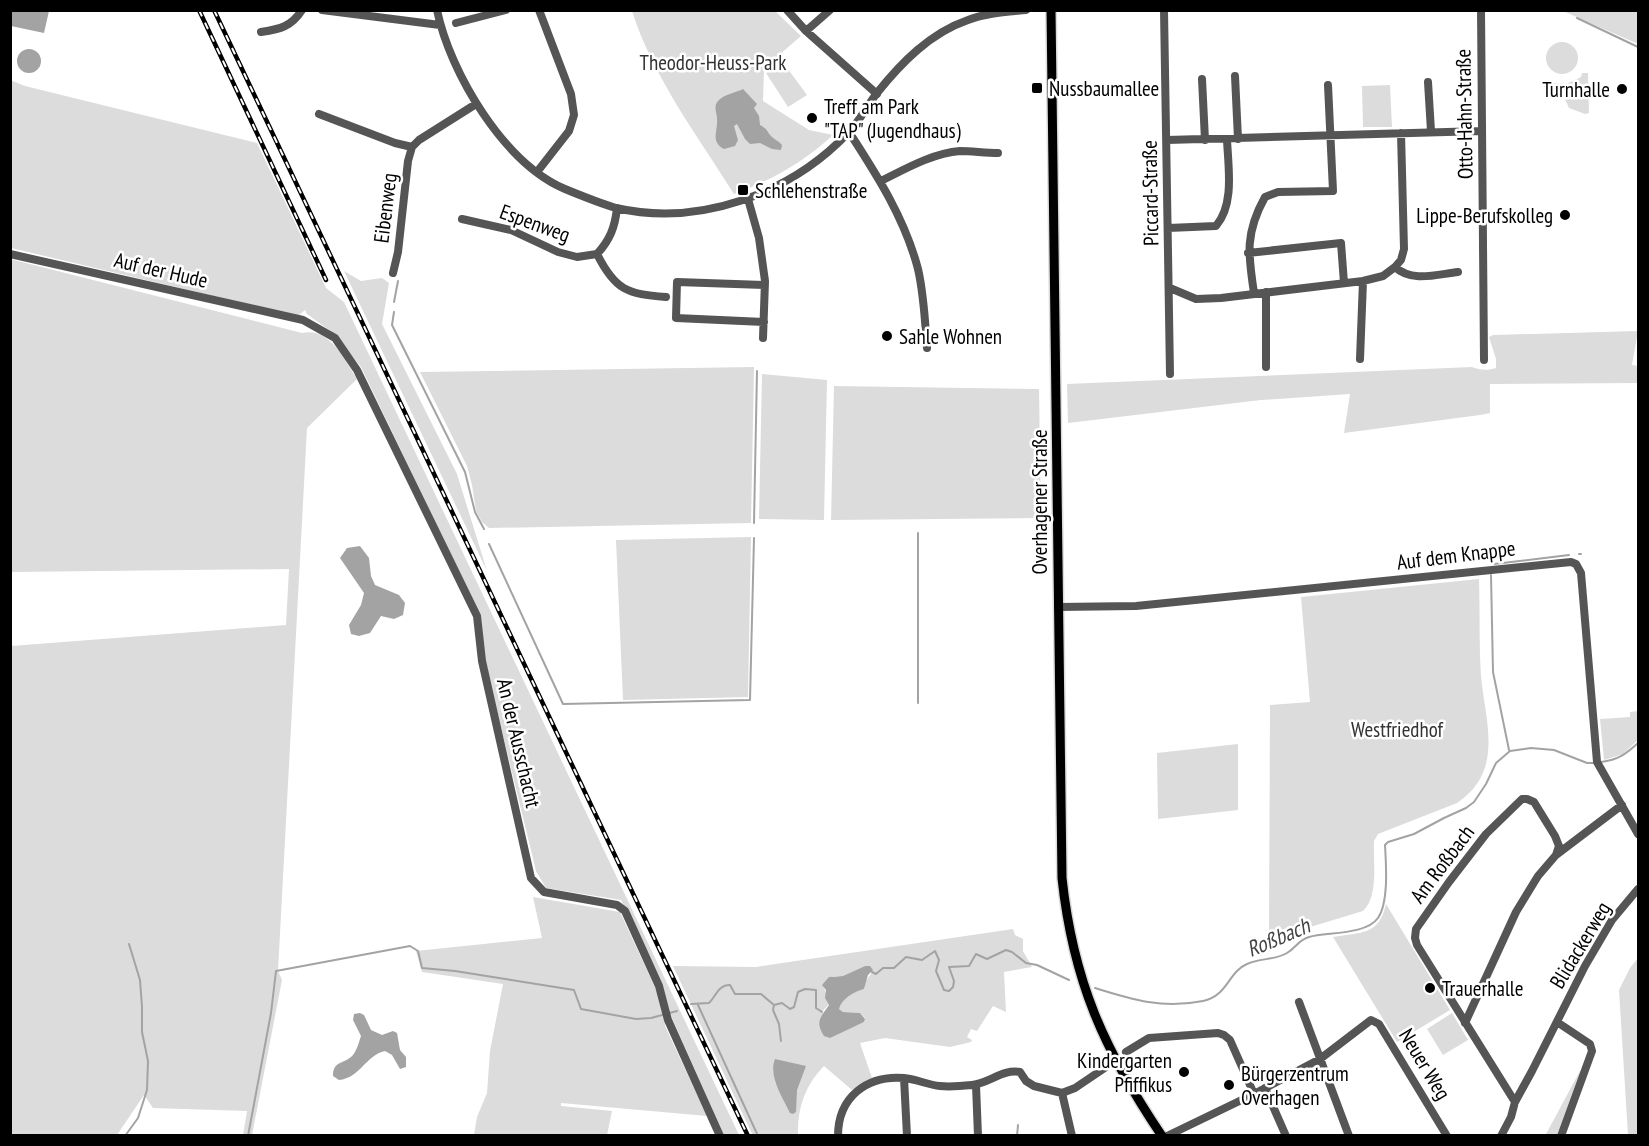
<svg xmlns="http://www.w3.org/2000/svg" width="1649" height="1146" viewBox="0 0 1649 1146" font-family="'PT Sans Narrow',sans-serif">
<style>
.green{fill:#dcdcdc;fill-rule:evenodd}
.water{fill:#a3a3a3}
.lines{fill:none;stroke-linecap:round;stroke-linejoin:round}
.stream{stroke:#a3a3a3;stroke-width:2}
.major-casing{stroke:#dbdbdb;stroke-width:12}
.minor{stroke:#555;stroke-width:8}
.major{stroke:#000;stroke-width:9}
.rail-casing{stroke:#000;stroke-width:4.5}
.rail{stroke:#fff;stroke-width:2;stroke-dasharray:7;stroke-linecap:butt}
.poi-dot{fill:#000;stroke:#fff;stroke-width:2}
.labels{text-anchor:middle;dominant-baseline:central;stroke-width:5;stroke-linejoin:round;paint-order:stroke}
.park-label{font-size:21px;fill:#333;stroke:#fff}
.poi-label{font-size:21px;fill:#000;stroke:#fff;text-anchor:start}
.street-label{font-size:21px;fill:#000;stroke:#fff}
.water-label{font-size:22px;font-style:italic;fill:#444;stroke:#fff}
</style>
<rect width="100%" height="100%" fill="#fff"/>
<path class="green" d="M 632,11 L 775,11 L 801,36 L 764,68 L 763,101 L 809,130 L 833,135 C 804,162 772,180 734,194 C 697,135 653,77 632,11 Z
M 1563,11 L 1638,11 L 1638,44 Z
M1546 58a16 16 0 1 1 32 0a16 16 0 1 1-32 0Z
M 782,61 L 807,95 L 788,107 L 766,73 Z
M 1582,73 L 1588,73 L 1589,113 L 1585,114 L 1569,108 L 1565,99 L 1552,86 L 1552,83 L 1566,84 L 1581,77 Z
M 10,80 L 25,86 L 257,143 L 326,288 L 344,302 L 739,1135 L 724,1135 L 672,1018 L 662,984 L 621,900 L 546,888 L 536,871 L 485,661 L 480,615 L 361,367 L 336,335 L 307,314 L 305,310 L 298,316 L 11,248 Z
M 1390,85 L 1392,127 L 1363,127 L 1362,86 Z
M 10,259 L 302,333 C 330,327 344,359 357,379 L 307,428 L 278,971 L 282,980 L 252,1135 L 243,1135 L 247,1111 L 153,1108 L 144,1095 L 117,1135 L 11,1135 L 11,646 L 286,625 L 289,569 L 11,572 Z
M 344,271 L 361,281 L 382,278 L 389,283 L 382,324 L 457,474 L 487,571 Z
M 1638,331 L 1632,365 L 1638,366 L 1638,383 L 1490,384 L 1490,413 L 1480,415 L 1344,433 L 1350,394 L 1261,400 L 1068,423 L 1067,384 L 1472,367 C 1480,370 1487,371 1496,368 L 1496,359 L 1489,337 L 1493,335 Z
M 754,367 L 751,523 L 489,528 L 482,522 L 476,511 L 472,485 L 467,466 L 420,372 Z
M 762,374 L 827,380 L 824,520 L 759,519 Z
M 834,386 L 1039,389 L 1041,518 L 831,520 Z
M 751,537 L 748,697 L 623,700 L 616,540 Z
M 1479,579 C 1480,611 1479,644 1481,676 C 1485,721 1505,771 1457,803 L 1378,834 L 1374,841 C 1373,862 1379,896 1363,911 L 1277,937 L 1272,936 L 1269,932 L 1270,705 L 1310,702 L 1301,597 Z
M 1638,711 L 1638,740 L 1623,754 L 1604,760 L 1600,719 L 1630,717 L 1630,712 Z
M 1238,744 L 1238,810 L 1158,819 L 1157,753 Z
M 533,897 L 620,912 L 664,1007 L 665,1026 L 707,1116 L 561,1103 L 561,1106 L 612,1111 L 607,1135 L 474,1135 L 477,1117 L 487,1093 L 490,1051 L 503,984 L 422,972 L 416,951 L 542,938 Z
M 1386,904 L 1450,1010 L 1397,1042 L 1333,937 C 1361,932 1379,936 1386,904 Z
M 1013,929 L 1015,935 L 1023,939 L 1023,951 L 1032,967 L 1004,972 L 1006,1012 L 993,1006 L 977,1031 L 971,1029 L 967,1037 L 972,1040 L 971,1042 L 950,1047 L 885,1038 L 860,1043 L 872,1078 L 852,1090 L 824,1066 C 805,1085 797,1109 798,1135 L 753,1136 L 673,966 L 756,967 ZM 865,966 L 872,972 L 866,981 L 864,989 C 854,991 841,999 839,1009 L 843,1012 L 860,1013 L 865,1018 L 864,1022 L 846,1030 L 822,1012 L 829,1004 L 824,987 L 833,976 L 844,976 Z
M 1638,958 L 1638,1135 L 1628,1135 L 1619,990 L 1630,968 Z
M 1452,1013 L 1468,1040 L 1443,1055 L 1427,1029 Z
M 1581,1069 L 1557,1135 L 1545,1136 Z"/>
<path class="water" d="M 10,11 L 49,11 L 44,33 L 11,26 Z
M17 61a12 12 0 1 1 24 0a12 12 0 1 1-24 0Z
M 743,89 L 757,104 L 754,108 L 759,116 L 760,125 C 769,130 766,131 772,137 C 775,140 779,141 782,145 L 781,150 L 772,149 L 760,143 L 750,144 L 745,139 L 737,124 L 734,126 L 738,140 L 735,146 L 724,149 C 710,141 718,132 717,119 C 717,112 713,107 718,101 C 724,94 735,93 743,89 Z
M 360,546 L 369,558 L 371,576 L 375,585 L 399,595 L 405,603 L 403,615 L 394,619 L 381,616 L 370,633 L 359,636 L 351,634 L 349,625 L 361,605 L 364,593 L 340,558 L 347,548 Z
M 865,966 L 870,966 L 873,970 L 868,975 L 864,989 C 854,992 842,998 839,1009 L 843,1012 L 860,1013 L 865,1019 L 864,1022 L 830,1038 L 824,1036 C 814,1021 822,1016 829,1005 L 825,998 L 826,990 L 822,985 L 829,977 L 843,976 Z
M 360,1013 L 364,1015 L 371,1030 L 382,1035 L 393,1031 L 397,1033 L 400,1050 L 406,1057 L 406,1067 L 400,1069 L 392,1055 L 385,1051 C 366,1055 360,1078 339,1080 L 333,1076 C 333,1060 344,1065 353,1055 C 357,1050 359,1042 361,1036 L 353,1020 L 354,1014 Z
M 775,1059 L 806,1066 L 797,1090 L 796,1112 L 793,1114 L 790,1113 C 783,1098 768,1076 775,1059 Z"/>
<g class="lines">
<path class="stream" d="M 1577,18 L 1638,47
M 394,302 L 398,281
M 394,312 L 392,325 L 465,472 L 475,512 L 484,529
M 754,523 L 757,371
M 918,533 L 918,703
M 489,544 L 563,704 L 750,700 L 754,538
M 1579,554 L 1581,554
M 1494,564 L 1569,555
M 1491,575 L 1493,672 L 1509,750
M 1601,762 C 1618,760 1626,754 1638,743
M 872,972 L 876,974 L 883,968 L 894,968 L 906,957 L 922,960 L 935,951 L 939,960 L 936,971 L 944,990 L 949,991 L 953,987 L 954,981 L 949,967 L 969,966 L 976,954 L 987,959 L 1006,950 L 1012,952 L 1026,963 L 1037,965 L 1069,980
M 1095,988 C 1133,1000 1163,1009 1203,1001 C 1228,996 1228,972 1247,964 C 1260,958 1276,960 1287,953 C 1296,948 1298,940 1309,937 C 1327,932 1366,935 1378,918 C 1389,902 1386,864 1385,845 L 1388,842 L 1414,834 L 1444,818 L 1466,808 L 1474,802 L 1486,784 L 1496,763 L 1510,751 L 1531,748 L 1554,750 L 1587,763 L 1594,763
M 691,1004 L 709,1003 C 716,996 719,984 730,985 L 735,994 L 761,994 L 774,1005 L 782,1003 L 790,1009 L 794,1007 L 798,992 L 805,989 L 816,990 L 816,1008 L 822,1012
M 698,1005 L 758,1136
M 774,1005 L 773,1010 L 779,1024 L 781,1041
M 125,1136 L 138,1118 L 147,1090 L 148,1061 L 142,1032 L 142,1007 L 140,980 L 129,944
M 248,1136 L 271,1013 L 276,971 L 410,946 L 418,951 L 422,968 L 455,971 L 574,990 L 581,1009 L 636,1019 L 651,1018 L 677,1011
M 1017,1136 L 1018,1125"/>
<defs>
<path id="major" d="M 1051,10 L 1062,878 C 1073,981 1104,1050 1162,1136"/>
</defs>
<use href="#major" class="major-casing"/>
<path class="minor" d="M 322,10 L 440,25
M 437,10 C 450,73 504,163 565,189 C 582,196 599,203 616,208 C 699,227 790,194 848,133 C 859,122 867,106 877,93 C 901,63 930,33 968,20 C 986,13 1006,12 1026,10
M 787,10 L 806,31 L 877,94
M 1164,10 L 1170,374
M 1481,10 L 1484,360
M 456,23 L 506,10
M 806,31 L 830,10
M 261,32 C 280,29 291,27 302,10
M 1235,76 L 1238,139
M 1202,79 L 1205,140
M 1428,82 L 1431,131
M 319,114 L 395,143 L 412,147
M 849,132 C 877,175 905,219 918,269 C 924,295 925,321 927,348
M 1167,140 L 1482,131
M 537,172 L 569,131 L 574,115 L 571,94 L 539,10
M 881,181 C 905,169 933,153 960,151 C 972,151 985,153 998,153
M 748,199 L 759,238 L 765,281 L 763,338
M 617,208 C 615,227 610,240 597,254 C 615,290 627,294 666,297
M 462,219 L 511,230 L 558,252 L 577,257 L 597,254
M 1168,228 L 1216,226 C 1235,204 1228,166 1227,139
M 1248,253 L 1341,243 L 1344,283
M 10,254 L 303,320 L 335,338 L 357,370 L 477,616 L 482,661 L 531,878 L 544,892 L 617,905 L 625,911 L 659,986 L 668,1020 L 720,1136
M 1395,267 L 1401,260 L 1404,249 L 1401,133
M 393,273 L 398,252 L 408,161 L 412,147 L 419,140 L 476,104
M 1170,288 L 1196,299 L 1221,298 L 1363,281 L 1383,276 L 1395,267 C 1412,283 1438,274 1458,272
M 1254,293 C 1248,254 1245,233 1265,197 L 1278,192 L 1333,191 L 1328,85
M 764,322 L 676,318 L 677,282 L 765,285
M 1360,359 L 1363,281
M 1266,367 L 1266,292
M 1058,607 L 1136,606 L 1571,562 L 1576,564 L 1581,573 L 1597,762 L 1638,834
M 1299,1002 L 1349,1136
M 1557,1022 L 1590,1044 L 1592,1051 L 1561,1136
M 1465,1023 L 1516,912 L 1538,876 L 1556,855 L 1622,805
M 1126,1052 L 1149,1038 L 1218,1033 L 1224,1035 L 1230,1040 L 1254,1094
M 904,1078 L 907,1136
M 976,1085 L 978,1136
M 1265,1088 L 1286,1136
M 1062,1093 L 1072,1136
M 1515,1102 L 1417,945 L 1415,938 L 1416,929 L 1449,882 L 1486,834 L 1522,799 L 1527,799 L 1534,802 L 1555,836 L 1559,846 L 1556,855
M 838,1136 C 838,1097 867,1075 904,1078 C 916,1079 928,1085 940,1086 C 950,1087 962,1086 972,1085 C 990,1083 1002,1069 1020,1072 L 1026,1081 L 1034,1086 L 1062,1093 L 1075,1088 L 1112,1063 L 1114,1059
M 1167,1136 L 1254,1094 L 1320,1059 L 1371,1020 L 1379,1024 L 1447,1136
M 1501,1136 L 1511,1117 L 1515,1102 L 1532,1071 L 1585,966 L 1612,920 L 1638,889"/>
<use href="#major" class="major"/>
<defs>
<path id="rail" d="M 199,10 L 326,280
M 214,10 L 748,1136"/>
</defs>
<use href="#rail" class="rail-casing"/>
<use href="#rail" class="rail"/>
</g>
<g class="poi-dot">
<rect x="1031" y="82" width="12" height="12" rx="3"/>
<circle cx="1622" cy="89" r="6"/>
<circle cx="812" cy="118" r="6"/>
<rect x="737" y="184" width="12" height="12" rx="3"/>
<circle cx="1565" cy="215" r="6"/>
<circle cx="887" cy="336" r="6"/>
<circle cx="1430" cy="988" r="6"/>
<circle cx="1184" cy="1072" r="6"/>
<circle cx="1229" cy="1085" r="6"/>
</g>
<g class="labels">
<g class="park-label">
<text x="713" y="62">Theodor-Heuss-Park</text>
<text x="1397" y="729">Westfriedhof</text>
</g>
<g class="poi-label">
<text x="1049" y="88">Nussbaumallee</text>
<text x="1610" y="89" text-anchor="end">Turnhalle</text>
<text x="824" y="106">Treff am Park<tspan x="824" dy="24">"TAP" (Jugendhaus)</tspan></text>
<text x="755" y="190">Schlehenstraße</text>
<text x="1553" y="215" text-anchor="end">Lippe-Berufskolleg</text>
<text x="899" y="336">Sahle Wohnen</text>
<text x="1442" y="988">Trauerhalle</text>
<text x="1172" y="1060" text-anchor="end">Kindergarten<tspan x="1172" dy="24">Pfiffikus</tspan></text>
<text x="1241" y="1073">Bürgerzentrum<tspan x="1241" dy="24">Overhagen</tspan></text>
</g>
<g class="street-label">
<text transform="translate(1464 114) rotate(-91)">Otto-Hahn-Straße</text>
<text transform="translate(1150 193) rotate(-91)">Piccard-Straße</text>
<text transform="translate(385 208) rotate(-83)">Eibenweg</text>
<text transform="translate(535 223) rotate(20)">Espenweg</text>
<text transform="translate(161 270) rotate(13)">Auf der Hude</text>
<text transform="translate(1039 502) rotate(-90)">Overhagener Straße</text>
<text transform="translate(1456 555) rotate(-7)">Auf dem Knappe</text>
<text transform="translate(519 743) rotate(77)">An der Ausschacht</text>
<text transform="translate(1442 864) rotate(-53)">Am Roßbach</text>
<text transform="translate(1580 945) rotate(-59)">Blidackerweg</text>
<text transform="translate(1425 1064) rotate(59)">Neuer Weg</text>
</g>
<g class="water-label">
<text transform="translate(1278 937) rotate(-23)">Roßbach</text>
</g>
</g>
<rect width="1649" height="1146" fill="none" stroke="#000000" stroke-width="24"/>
</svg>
